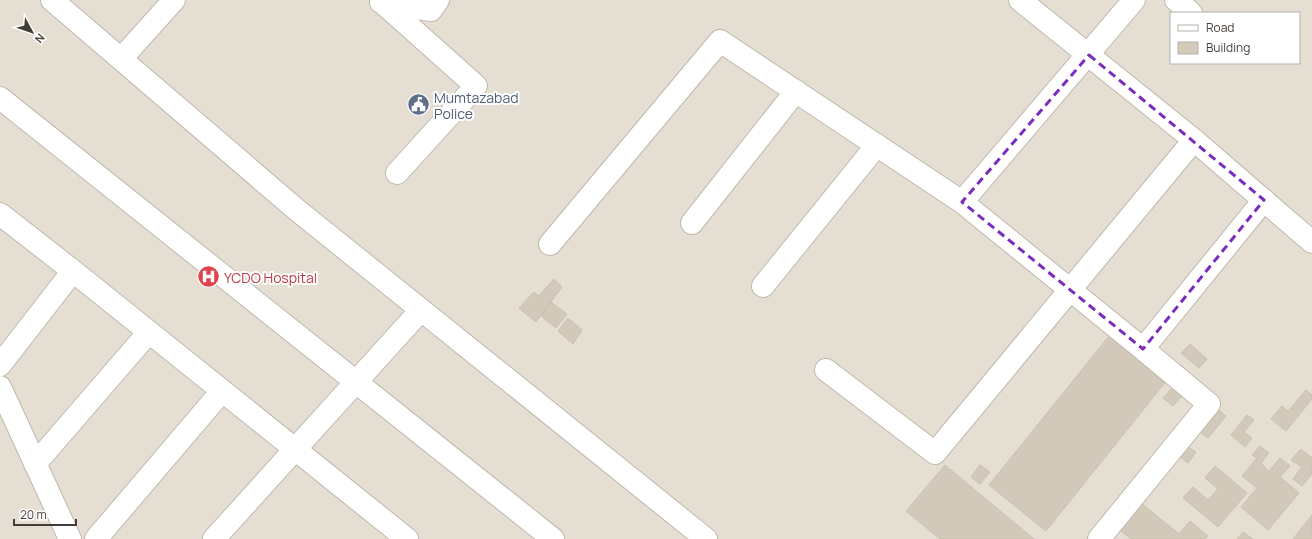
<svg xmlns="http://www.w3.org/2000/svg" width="1312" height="539" viewBox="0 0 1312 539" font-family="Manrope,sans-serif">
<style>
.residential{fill:#e5dfd3;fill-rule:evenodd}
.building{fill:#d2c9ba;stroke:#ccc0ae}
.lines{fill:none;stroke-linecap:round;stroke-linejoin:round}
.street-casing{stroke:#bfb8ab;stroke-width:24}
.street{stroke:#fff;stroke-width:22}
.marked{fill:none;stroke:#7b2cbf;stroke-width:3;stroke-dasharray:8 5;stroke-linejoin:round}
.labels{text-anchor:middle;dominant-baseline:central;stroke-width:4;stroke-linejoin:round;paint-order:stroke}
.service-label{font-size:14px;fill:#4e5e75;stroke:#fff;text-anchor:start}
.health-label{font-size:14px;fill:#be3a42;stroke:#fff;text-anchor:start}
</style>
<rect width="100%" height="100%" fill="#f1ede4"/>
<path class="residential" d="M 0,0 L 1312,0 L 1312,539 L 0,539 ZM 1171,13 L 1299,13 L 1299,63 L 1171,63 Z"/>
<path class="building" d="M 554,279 L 562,287 L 536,322 L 519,308 L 534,292 L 539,296 Z
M 551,302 L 567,314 L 556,328 L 541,316 Z
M 568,318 L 582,330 L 573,344 L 558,331 Z
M 1110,335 L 1167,380 L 1046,531 L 989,485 Z
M 1190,344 L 1207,359 L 1199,368 L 1181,353 Z
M 1173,387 L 1183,395 L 1173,406 L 1163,398 Z
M 1306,390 L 1312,395 L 1312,399 L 1286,431 L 1271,419 L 1282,406 L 1288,411 Z
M 1215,407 L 1226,416 L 1208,438 L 1196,429 Z
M 1247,415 L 1254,420 L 1244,432 L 1252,438 L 1245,447 L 1231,435 Z
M 1185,445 L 1196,452 L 1188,463 L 1178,455 Z
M 1260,446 L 1269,453 L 1261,463 L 1269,471 L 1280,458 L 1290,466 L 1280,477 L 1299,493 L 1268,530 L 1241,507 L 1257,488 L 1242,476 L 1257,458 L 1252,455 Z
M 1301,449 L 1312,458 L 1312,474 L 1302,486 L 1293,479 L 1302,467 L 1291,460 Z
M 945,465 L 1034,539 L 940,539 L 906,511 Z
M 980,465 L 990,472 L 980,484 L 971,477 Z
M 1215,466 L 1247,493 L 1218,527 L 1183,498 L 1193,487 L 1208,500 L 1218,489 L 1205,478 Z
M 1140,502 L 1179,534 L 1190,521 L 1208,536 L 1205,539 L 1188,539 L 1186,538 L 1185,539 L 1131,539 L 1118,529 Z
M 1312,515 L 1312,539 L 1293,539 Z
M 1243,532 L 1253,539 L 1237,539 Z"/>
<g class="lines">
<defs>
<path id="street" d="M 52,0 L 297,210 L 706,539
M 1020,0 L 1194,140 L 1312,242
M 1176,0 L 1191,13
M 381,2 L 383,3 L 431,10 L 438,0
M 383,3 L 476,86 L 397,173
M 121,59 L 174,0
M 0,98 L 553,539
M 962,202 L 1143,349 L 1264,200
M 0,214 L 73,271 L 407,539
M 692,223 L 796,91
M 550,244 L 720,41 L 962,202 L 1134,0
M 763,286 L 877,145
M 0,365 L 73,271
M 826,370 L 935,453 L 1194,140
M 0,387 L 70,539
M 35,464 L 149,332
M 96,539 L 222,391
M 214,539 L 421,310
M 1099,539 L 1209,404 L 1143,349"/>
</defs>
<use href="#street" class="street-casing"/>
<use href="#street" class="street"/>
</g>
<path class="marked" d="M 1089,55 L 1264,200 L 1143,349 L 962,202 Z"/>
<defs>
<symbol id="civic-disc" viewBox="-11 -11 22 22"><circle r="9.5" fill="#5c6f8a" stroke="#fff"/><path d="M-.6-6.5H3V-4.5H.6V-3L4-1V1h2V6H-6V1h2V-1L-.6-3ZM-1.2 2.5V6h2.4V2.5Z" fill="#fff"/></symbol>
<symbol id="hospital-disc" viewBox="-11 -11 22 22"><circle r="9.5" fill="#e0444e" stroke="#fff"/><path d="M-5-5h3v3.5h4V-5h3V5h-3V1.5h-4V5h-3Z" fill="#fff"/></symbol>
</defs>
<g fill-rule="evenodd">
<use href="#civic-disc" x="406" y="92" width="25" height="25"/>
<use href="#hospital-disc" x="196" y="264" width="25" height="25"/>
</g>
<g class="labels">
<g class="service-label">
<text x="434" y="97">Mumtazabad<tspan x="434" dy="16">Police</tspan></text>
</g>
<g class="health-label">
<text x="224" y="277">YCDO Hospital</text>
</g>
</g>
<rect x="1170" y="12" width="130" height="52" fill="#ffffff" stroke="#b4b1ae"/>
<rect x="1178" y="25" width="20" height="6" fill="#ffffff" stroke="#b4b1ae"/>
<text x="1206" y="32" font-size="12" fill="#433d35">Road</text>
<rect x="1178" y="42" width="20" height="12" fill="#d2c9ba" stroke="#b4b1ae"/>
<text x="1206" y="52" font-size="12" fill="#433d35">Building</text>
<g transform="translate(32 32) rotate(130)" stroke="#ffffff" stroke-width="3" paint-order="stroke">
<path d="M0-3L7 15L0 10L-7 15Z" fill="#433d35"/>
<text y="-6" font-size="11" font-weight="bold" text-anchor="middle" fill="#433d35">N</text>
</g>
<path d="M14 519v6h62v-6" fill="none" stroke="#433d35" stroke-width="2"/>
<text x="20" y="519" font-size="12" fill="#433d35" stroke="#ffffff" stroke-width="3" paint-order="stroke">20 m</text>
</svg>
